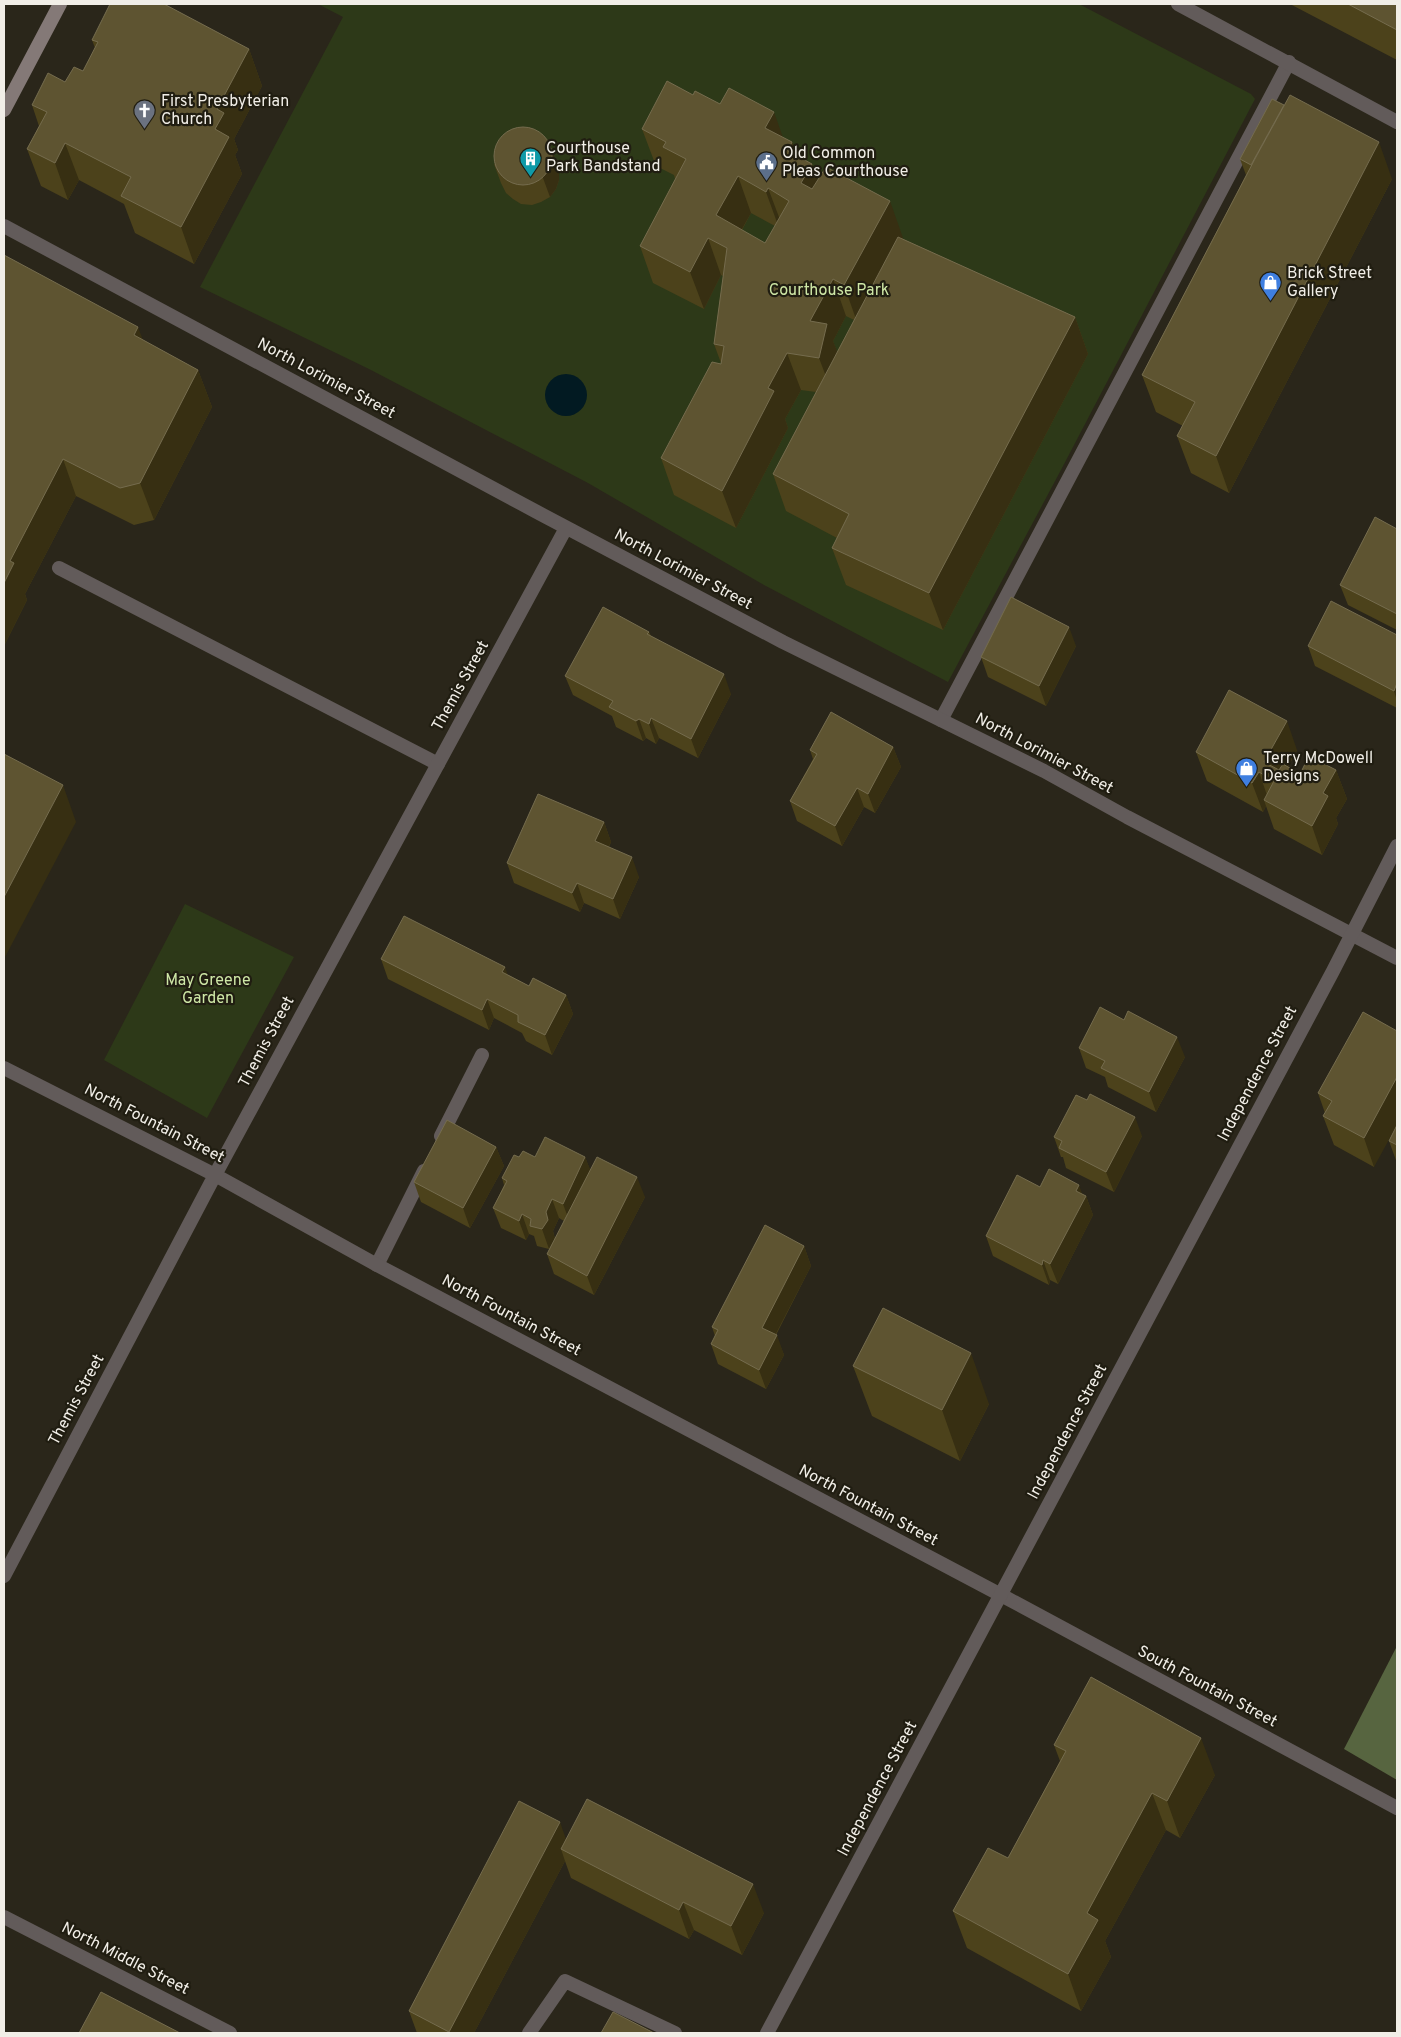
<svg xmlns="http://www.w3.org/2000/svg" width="1401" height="2037" viewBox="0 0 1401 2037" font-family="Overpass,sans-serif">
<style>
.green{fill:#2d3918}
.forest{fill:#576540}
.water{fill:#021a22}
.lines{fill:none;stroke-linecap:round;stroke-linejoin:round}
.service{stroke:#625b5a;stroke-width:14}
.minor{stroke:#625b5a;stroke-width:14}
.tertiary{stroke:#625b5a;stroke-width:14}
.secondary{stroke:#847977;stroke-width:14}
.wall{fill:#4c421b;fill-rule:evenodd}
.shaded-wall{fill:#372f12}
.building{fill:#5e5431;stroke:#756c4e;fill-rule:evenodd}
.labels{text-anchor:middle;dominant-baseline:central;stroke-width:4.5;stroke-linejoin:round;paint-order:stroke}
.poi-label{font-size:16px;fill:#f1eee7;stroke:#201d11;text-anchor:start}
.park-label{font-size:16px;fill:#cee7a6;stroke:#201d11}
.street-label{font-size:16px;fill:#f1eee7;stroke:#201d11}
</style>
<rect width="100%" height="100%" fill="#2a261a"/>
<path class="green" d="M 318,4 L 1079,4 L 1251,94 L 1255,99 L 1062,468 L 948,682 L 764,585 L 588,483 L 369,369 L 200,287 L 343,17 Z
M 185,904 L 294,957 L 207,1118 L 104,1060 Z"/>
<path class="forest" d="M 1397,1646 L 1397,1780 L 1344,1749 Z"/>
<path class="water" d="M545 395a21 21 0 1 1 42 0a21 21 0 1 1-42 0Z"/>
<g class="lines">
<path class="service" d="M 59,568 L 438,764
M 941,720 L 1289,62
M 441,1136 L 482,1055
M 377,1265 L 424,1171
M 1001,1595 L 1397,1808
M 529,2033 L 565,1981 L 675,2033"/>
<path class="minor" d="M 4,226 L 537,512 L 783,642 L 1044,771 L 1127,817 L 1397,958
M 4,1068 L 215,1175 L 377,1265 L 1001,1595
M 4,1576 L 215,1175 L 566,528
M 4,1917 L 230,2033"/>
<path class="tertiary" d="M 1178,4 L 1397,122
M 767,2033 L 1333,971 L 1397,846"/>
<path class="secondary" d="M 4,110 L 60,4"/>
</g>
<path class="wall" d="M 1290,4 L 1397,4 L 1397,60 Z
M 92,40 L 249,49 L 262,86 L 234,139 L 238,150 L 235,155 L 242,174 L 194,264 L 135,233 L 124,204 L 79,180 L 68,200 L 41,186 L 27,149 L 39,126 L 32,105 L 83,71 L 95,48 Z
M 693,95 L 792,142 L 797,155 L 812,164 L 818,180 L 903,238 L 903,239 L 1075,317 L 1088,354 L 943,630 L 846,585 L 832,548 L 837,538 L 786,511 L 773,474 L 816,392 L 801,390 L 785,419 L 788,428 L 736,528 L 674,495 L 661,458 L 721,364 L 721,363 L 714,344 L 723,276 L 721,275 L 704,309 L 653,283 L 640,246 L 675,179 L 674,175 L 656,166 L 642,129 ZM 751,213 L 775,226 L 765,243 L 742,230 ZM 846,316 L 854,320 L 837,352 L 833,341 Z
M 1240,159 L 1392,179 L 1229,493 L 1191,473 L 1177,436 L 1183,426 L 1156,412 L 1142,375 L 1246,175 Z
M 494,164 L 559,170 L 559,180 L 556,189 L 550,197 L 541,202 L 532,205 L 521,204 L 513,199 L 506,193 L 501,183 Z
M 4,255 L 143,340 L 198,370 L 212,407 L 154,520 L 134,525 L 76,496 L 25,594 L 27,600 L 4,646 Z
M 1397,529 L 1397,630 L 1348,605 L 1340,585 Z
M 649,632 L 651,636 L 731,694 L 698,758 L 659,738 L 656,744 L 646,738 L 643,741 L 616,727 L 612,716 L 573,695 L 565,676 Z
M 1397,635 L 1397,708 L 1315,666 L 1308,646 Z
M 1076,646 L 1046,706 L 988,677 L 981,657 Z
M 893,747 L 901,767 L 875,813 L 864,807 L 842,846 L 797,821 L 790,801 L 813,759 L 810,750 Z
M 1297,750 L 1288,767 L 1300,774 L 1336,770 L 1347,799 L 1336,818 L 1338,824 L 1322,855 L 1274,829 L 1266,806 L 1263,812 L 1207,781 L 1196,752 Z
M 604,822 L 611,842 L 609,847 L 639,877 L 620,919 L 584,903 L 580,912 L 514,883 L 507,863 Z
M 381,959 L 508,975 L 529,986 L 566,995 L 573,1014 L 552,1055 L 526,1041 L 522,1033 L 494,1018 L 489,1030 L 388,979 Z
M 1397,1031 L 1374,1167 L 1334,1145 L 1323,1116 L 1325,1113 L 1318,1093 Z
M 1079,1048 L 1185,1057 L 1156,1112 L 1108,1087 L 1105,1077 L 1086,1068 Z
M 1397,1125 L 1397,1163 L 1389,1141 Z
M 1142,1136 L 1114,1192 L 1066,1168 L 1063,1157 L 1061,1157 L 1054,1137 Z
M 496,1147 L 504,1166 L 470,1228 L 421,1202 L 414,1182 Z
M 519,1157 L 585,1157 L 590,1170 L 645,1197 L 594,1295 L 554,1274 L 547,1254 L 552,1244 L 549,1249 L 537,1246 L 534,1236 L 529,1234 L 526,1240 L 501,1228 L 493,1208 L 504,1185 L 502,1178 ZM 559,1218 L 564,1221 L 555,1239 L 553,1231 Z
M 1040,1187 L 1082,1194 L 1086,1196 L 1093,1215 L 1058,1284 L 1050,1280 L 1049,1285 L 993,1256 L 986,1236 Z
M 804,1246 L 811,1266 L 776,1335 L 784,1355 L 766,1389 L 718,1364 L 711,1344 L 715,1336 L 712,1327 Z
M 853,1366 L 989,1404 L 960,1461 L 872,1416 Z
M 1054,1745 L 1215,1775 L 1180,1838 L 1166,1830 L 1105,1941 L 1111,1957 L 1081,2011 L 967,1948 L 953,1911 L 1008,1858 L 1060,1761 Z
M 566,1839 L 764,1913 L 742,1955 L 694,1930 L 689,1939 L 571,1878 L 565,1861 L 474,2033 L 417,2033 L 409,2011 Z"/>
<path class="shaded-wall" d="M 249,49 L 262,86 L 234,139 L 238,150 L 235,155 L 242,174 L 194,264 L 181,227 L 215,129 L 217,109 Z
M 774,112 L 787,149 L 765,128 Z
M 549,142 L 559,170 L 559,180 L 556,189 L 550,197 L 543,178 Z
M 792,142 L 805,177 L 812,164 L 826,201 L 815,220 L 788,151 Z
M 1379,142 L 1392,179 L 1229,493 L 1216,456 Z
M 65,143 L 79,180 L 68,200 L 55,163 Z
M 738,176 L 751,213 L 729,252 L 716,215 Z
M 768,188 L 782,225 L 779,228 L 766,192 Z
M 890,201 L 903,238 L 857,322 L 844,285 Z
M 708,238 L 721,275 L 704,309 L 690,272 Z
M 833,279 L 846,316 L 833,341 L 841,361 L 833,395 L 819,358 L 810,321 Z
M 1075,317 L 1088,354 L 943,630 L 929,593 Z
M 138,327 L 152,364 L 134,335 Z
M 787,353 L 801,390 L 785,419 L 788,428 L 736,528 L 722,491 L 768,388 Z
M 198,370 L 212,407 L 154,520 L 140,483 Z
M 63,459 L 76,496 L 25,594 L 27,600 L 4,646 L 4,583 L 10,561 Z
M 1069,627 L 1076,646 L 1046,706 L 1039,686 Z
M 724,674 L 731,694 L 698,758 L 691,739 Z
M 1397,683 L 1397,701 L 1394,691 Z
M 651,718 L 659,738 L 656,744 L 649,724 Z
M 639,719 L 646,738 L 643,741 L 636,721 Z
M 1287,721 L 1297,750 L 1276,788 L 1264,762 Z
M 893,747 L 901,767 L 875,813 L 868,794 Z
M 1336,770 L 1347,799 L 1336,818 L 1338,824 L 1322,855 L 1312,826 L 1323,793 Z
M 1259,772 L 1269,801 L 1264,800 L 1266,806 L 1263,812 L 1252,783 Z
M 63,785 L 76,822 L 4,959 L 4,897 Z
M 857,788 L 864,807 L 842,846 L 835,826 Z
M 604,822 L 611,842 L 602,860 L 595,841 Z
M 632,857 L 639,877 L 620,919 L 613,899 Z
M 577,883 L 584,903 L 580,912 L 572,893 Z
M 505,967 L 512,987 L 502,972 Z
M 566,995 L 573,1014 L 552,1055 L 545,1035 Z
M 487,999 L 494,1018 L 489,1030 L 482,1010 Z
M 1177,1037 L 1185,1057 L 1156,1112 L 1149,1092 Z
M 1397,1077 L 1397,1125 L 1374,1167 L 1364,1138 Z
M 1135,1117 L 1142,1136 L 1114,1192 L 1106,1172 Z
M 496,1147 L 504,1166 L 470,1228 L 463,1208 Z
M 585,1157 L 593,1176 L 570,1223 L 563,1204 Z
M 637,1177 L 645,1197 L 594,1295 L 587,1276 Z
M 1079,1185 L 1084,1199 L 1086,1196 L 1093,1215 L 1058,1284 L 1050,1264 L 1076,1191 Z
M 552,1199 L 559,1218 L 553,1231 L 555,1240 L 549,1249 L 542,1229 L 546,1212 Z
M 522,1214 L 529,1234 L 526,1240 L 519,1221 Z
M 804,1246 L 811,1266 L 769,1347 L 762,1328 Z
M 1043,1260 L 1050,1280 L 1049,1285 L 1042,1265 Z
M 777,1335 L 784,1355 L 766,1389 L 759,1370 Z
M 971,1353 L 989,1404 L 960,1461 L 942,1410 Z
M 1201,1738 L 1215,1775 L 1180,1838 L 1167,1801 Z
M 1152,1793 L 1166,1830 L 1105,1941 L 1111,1957 L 1081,2011 L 1068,1974 L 1087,1913 Z
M 560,1822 L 570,1851 L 561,1849 L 565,1861 L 474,2033 L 450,2033 L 449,2032 Z
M 753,1884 L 764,1913 L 742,1955 L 731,1926 Z
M 683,1902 L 694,1930 L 689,1939 L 679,1910 Z"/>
<path class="building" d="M 110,4 L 164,4 L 249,49 L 217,109 L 224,113 L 215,129 L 229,137 L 181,227 L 121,196 L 131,177 L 65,143 L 55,163 L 27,149 L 47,112 L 32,105 L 48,73 L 65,82 L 74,67 L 83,71 L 98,42 L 92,40 Z
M 1348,4 L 1397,4 L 1397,30 Z
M 667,81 L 693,95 L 695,91 L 720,104 L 729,88 L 774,112 L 765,128 L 792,142 L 788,151 L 812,164 L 801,183 L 812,189 L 826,167 L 890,201 L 844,285 L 833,279 L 810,321 L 827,324 L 819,358 L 787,353 L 768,388 L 774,391 L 722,491 L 661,458 L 712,362 L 721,364 L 724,346 L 714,344 L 727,248 L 708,238 L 690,272 L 640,246 L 686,159 L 663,147 L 666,142 L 642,129 ZM 738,176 L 766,192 L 768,188 L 789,201 L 765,243 L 716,215 Z
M 1290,95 L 1379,142 L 1216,456 L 1177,436 L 1195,402 L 1142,375 L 1257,155 Z
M 1272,99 L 1284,105 L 1251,165 L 1240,159 Z
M494 156a29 29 0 1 1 58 0a29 29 0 1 1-58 0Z
M 898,237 L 1075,317 L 929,593 L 832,548 L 849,514 L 773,474 Z
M 4,255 L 138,327 L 134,335 L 198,370 L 140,483 L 120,488 L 63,459 L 10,561 L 14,563 L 4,583 Z
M 1375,517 L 1397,529 L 1397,614 L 1340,585 Z
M 1011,597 L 1069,627 L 1039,686 L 981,657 Z
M 1331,601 L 1397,635 L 1397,683 L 1394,691 L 1308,646 Z
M 603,607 L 649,632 L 647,634 L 724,674 L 691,739 L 651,718 L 649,724 L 639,719 L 636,721 L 609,707 L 613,701 L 565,676 Z
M 1229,690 L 1287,721 L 1264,762 L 1279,770 L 1283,764 L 1300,774 L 1309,756 L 1336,770 L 1323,793 L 1328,796 L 1312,826 L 1264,800 L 1274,781 L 1259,772 L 1252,783 L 1196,752 Z
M 831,712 L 893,747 L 868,794 L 857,788 L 835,826 L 790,801 L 817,754 L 810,750 Z
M 4,754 L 63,785 L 4,897 Z
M 538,794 L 604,822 L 595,841 L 632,857 L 613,899 L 577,883 L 572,893 L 507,863 Z
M 404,916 L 505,967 L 502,972 L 529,986 L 533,978 L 566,995 L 545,1035 L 518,1022 L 518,1015 L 487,999 L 482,1010 L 381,959 Z
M 1100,1007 L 1124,1020 L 1128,1011 L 1177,1037 L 1149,1092 L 1101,1068 L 1105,1061 L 1079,1048 Z
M 1363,1012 L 1397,1031 L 1397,1077 L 1364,1138 L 1323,1116 L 1332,1101 L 1318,1093 Z
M 1090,1094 L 1135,1117 L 1106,1172 L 1059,1148 L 1062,1141 L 1054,1137 L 1076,1095 L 1087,1100 Z
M 447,1120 L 496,1147 L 463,1208 L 414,1182 Z
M 1397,1125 L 1397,1145 L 1389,1141 Z
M 545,1137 L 585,1157 L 563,1204 L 552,1199 L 546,1212 L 548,1220 L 542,1229 L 530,1226 L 531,1219 L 522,1214 L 519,1221 L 493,1208 L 507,1181 L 502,1178 L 514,1155 L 519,1157 L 523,1151 L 535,1157 Z
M 597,1157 L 637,1177 L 587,1276 L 547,1254 Z
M 1049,1169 L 1079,1185 L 1076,1191 L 1086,1196 L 1050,1264 L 1043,1260 L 1042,1265 L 986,1236 L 1017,1175 L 1040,1187 Z
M 765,1225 L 804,1246 L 762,1328 L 777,1335 L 759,1370 L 711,1344 L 718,1330 L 712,1327 Z
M 883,1308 L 971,1353 L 942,1410 L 853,1366 Z
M 1091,1677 L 1201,1738 L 1167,1801 L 1152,1793 L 1087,1913 L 1098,1920 L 1068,1974 L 953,1911 L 988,1848 L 1008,1858 L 1066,1751 L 1054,1745 Z
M 587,1799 L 753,1884 L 731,1926 L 683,1902 L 679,1910 L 561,1849 Z
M 519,1801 L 560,1822 L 449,2032 L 409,2011 Z
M 101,1992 L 180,2033 L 79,2033 Z
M 613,2012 L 654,2033 L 601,2033 Z"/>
<defs>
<symbol id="church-pin" viewBox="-11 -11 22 30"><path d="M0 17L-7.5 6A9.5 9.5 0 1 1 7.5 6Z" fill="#6b7280" stroke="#201d11"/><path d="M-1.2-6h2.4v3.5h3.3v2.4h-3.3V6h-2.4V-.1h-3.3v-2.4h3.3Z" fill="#fff"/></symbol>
<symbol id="building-pin" viewBox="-11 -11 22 30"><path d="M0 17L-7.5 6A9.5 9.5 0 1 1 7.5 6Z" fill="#0f9aa8" stroke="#201d11"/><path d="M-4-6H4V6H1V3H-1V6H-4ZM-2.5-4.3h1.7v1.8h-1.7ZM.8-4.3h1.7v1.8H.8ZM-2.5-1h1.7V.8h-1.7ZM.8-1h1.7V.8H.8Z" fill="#fff"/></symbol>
<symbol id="civic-pin" viewBox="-11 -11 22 30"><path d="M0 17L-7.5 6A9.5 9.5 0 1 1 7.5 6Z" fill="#5c6f8a" stroke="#201d11"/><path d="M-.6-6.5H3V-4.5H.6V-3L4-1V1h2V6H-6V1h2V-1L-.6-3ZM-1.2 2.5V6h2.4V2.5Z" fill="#fff"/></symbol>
<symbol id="shop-pin" viewBox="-11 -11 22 30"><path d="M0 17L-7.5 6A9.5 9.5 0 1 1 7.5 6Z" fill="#3f7fe0" stroke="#201d11"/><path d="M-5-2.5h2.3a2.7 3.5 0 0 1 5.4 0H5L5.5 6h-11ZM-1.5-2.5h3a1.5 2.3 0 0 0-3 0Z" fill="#fff"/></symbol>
</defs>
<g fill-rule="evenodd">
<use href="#church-pin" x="132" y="98" width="25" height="34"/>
<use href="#building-pin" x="518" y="146" width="25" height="34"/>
<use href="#civic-pin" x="754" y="150" width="25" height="34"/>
<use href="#shop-pin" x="1258" y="270" width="25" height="34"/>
<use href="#shop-pin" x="1234" y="756" width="25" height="34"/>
</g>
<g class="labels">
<g class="poi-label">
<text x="161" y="102">First Presbyterian<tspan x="161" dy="18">Church</tspan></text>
<text x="546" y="149">Courthouse<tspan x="546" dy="18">Park Bandstand</tspan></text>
<text x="782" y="154">Old Common<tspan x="782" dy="18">Pleas Courthouse</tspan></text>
<text x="1287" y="274">Brick Street<tspan x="1287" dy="18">Gallery</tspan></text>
<text x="1263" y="759">Terry McDowell<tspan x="1263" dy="18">Designs</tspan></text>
</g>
<g class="park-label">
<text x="829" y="291">Courthouse Park</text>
<text x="208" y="981">May Greene<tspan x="208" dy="18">Garden</tspan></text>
</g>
<g class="street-label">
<text transform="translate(326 379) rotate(28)">North Lorimier Street</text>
<text transform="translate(683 570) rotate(28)">North Lorimier Street</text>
<text transform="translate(461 686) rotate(-61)">Themis Street</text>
<text transform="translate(1044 754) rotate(28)">North Lorimier Street</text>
<text transform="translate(267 1042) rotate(-62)">Themis Street</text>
<text transform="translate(1258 1074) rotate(-62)">Independence Street</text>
<text transform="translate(154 1124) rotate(27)">North Fountain Street</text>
<text transform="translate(511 1316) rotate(28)">North Fountain Street</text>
<text transform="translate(77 1400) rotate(-62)">Themis Street</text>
<text transform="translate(1068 1432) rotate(-62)">Independence Street</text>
<text transform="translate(868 1506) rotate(28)">North Fountain Street</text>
<text transform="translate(1207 1687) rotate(28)">South Fountain Street</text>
<text transform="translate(878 1789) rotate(-62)">Independence Street</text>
<text transform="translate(125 1959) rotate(27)">North Middle Street</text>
</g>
</g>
<rect width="1401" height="2037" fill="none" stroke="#f1eee7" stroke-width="10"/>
</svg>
